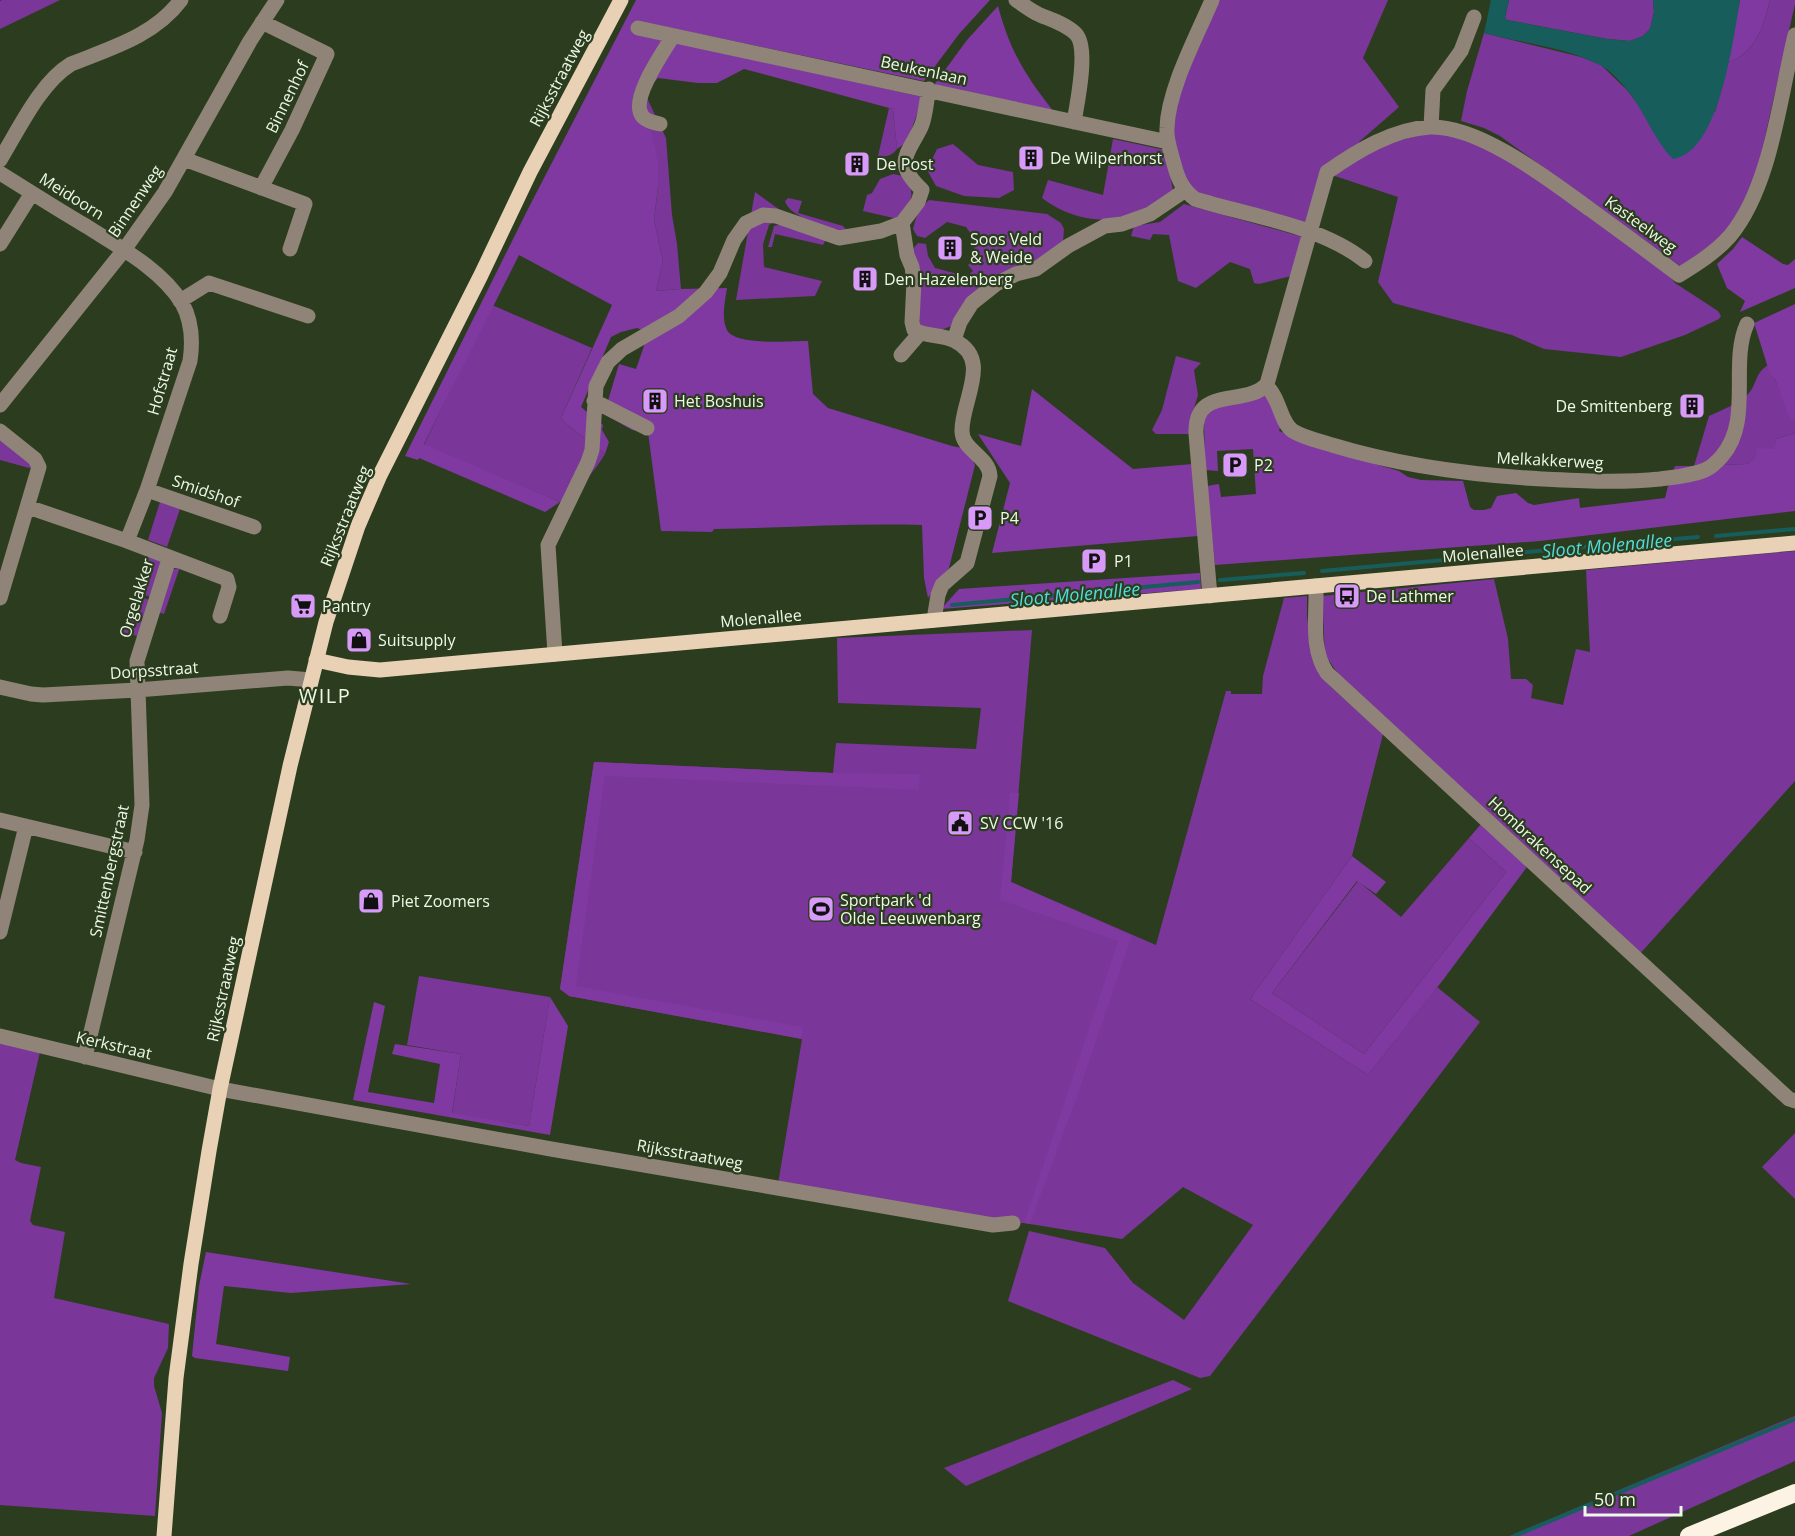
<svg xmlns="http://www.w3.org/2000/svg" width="1795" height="1536" viewBox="0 0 1795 1536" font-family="'Open Sans',sans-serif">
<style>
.green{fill:#7a3699}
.forest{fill:#7f39a0}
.water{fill:#165d5c}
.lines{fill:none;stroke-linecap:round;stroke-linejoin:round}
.stream{stroke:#165d5c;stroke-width:4}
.minor{stroke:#8f8477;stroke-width:15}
.major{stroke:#e8d1b5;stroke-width:15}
.highway{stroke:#fdf3e5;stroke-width:18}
.labels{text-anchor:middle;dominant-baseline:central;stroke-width:4.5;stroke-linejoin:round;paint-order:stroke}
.street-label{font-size:16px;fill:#edf9e6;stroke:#2c3d1f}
.poi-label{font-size:16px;fill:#edf9e6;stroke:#2c3d1f;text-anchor:start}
.water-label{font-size:18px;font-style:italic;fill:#51dcda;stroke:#2c3d1f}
.quarter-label{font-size:20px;letter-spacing:1.5px;fill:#edf9e6;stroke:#2c3d1f}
</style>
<rect width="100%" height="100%" fill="#2c3d1f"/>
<path class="green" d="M 2,0 L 60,0 L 0,29 L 0,1 Z
M 1218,0 L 1388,0 L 1363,58 L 1399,107 L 1359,142 L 1359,146 L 1321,171 L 1306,225 L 1191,191 C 1185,178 1178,165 1174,151 C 1164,108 1201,41 1218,0 Z
M 1509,0 L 1653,0 L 1654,12 L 1650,29 L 1643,36 L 1630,41 L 1607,39 L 1507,20 L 1505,18 Z
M 1770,0 L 1795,0 L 1795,4 L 1757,172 L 1732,225 L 1719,241 L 1683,268 L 1500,136 L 1484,128 L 1461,121 L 1467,91 L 1484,33 L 1581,57 L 1601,65 L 1627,90 L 1640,107 L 1715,112 L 1728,62 C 1755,54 1764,25 1770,0 Z
M 647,98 L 666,138 L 672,215 L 677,244 L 681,289 L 656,291 L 663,261 L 654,220 L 658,187 L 644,115 Z
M 889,108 L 893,109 L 897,149 C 893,155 885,158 878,156 Z
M 1431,132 L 1466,138 L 1526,169 L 1666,272 L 1675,283 L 1718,311 L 1721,316 L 1719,319 L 1685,335 L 1621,357 L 1544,349 L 1512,335 L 1393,303 L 1378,282 L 1398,197 L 1335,176 L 1339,170 L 1390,143 Z
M 1113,139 L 1165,150 L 1173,190 C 1164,197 1154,207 1143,211 C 1109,227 1071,220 1042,198 L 1048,180 L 1103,195 Z
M 953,144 L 978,165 L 1013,172 L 1014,190 L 999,198 L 964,196 L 936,186 L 927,170 L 937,149 Z
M 893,174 L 908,177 C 914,198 913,204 898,219 L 863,211 L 867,195 L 872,193 L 880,179 Z
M 755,192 L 784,213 L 769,225 L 763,244 L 764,267 L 822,281 L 815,296 L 736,300 Z
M 788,198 L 802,201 L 798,213 L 843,226 L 848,232 C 832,229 789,218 785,201 Z
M 929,200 L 1047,214 L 1061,223 L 1064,229 L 1063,242 L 1033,266 L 1011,271 L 954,325 L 936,332 L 920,325 L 912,250 L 918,243 L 926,244 L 928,256 L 935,268 L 954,273 L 963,279 L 973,271 L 968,265 L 971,262 L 976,241 L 966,227 L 947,222 L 925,238 L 917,236 L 913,229 C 916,216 919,209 929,200 Z
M 1184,204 L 1303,237 L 1291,276 L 1259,284 L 1254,283 L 1250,269 L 1230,262 L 1196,288 L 1178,281 L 1169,235 L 1153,234 L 1150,240 L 1131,236 L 1134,226 L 1160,222 Z
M 786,223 L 821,236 L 825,241 L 823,245 L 775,234 L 772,247 L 768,247 L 774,226 Z
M 492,305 L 592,348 L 561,418 L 565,423 L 605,454 C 593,474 579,489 560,502 L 424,445 Z
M 1176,356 L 1201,363 L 1194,370 L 1198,395 L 1192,415 L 1192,434 L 1156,434 L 1152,430 L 1162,410 Z
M 1768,365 L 1775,379 L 1791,419 L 1795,418 L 1795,433 L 1776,439 L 1775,450 L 1747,464 L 1723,465 L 1706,473 L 1668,486 L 1675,466 L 1694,466 L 1709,416 C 1722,410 1738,404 1748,394 C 1758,383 1754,374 1768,365 Z
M 0,438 L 31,463 L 33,469 L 0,460 Z
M 160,502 L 180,509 L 167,547 L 148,540 Z
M 1795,551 L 1795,781 L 1638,956 L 1343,681 L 1325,655 L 1322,596 L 1494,579 L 1508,639 L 1511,679 L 1526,679 L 1533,685 L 1531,698 L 1563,705 L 1576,649 L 1590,652 L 1586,570 Z
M 148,554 L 161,560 L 151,597 L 135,592 Z
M 180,567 L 164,614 L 157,612 L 172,570 Z
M 134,595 L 150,600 L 137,636 L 122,632 Z
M 1307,596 L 1307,616 L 1313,662 L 1330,686 L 1383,734 L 1352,856 L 1250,999 L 1368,1075 L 1437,987 L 1480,1022 L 1210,1376 L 1200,1378 L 1008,1301 L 1029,1231 L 1105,1248 L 1133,1283 L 1184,1320 L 1253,1225 L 1183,1187 L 1122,1239 L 1024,1223 L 994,1222 L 778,1184 L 802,1039 L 569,996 L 560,989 L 594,762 L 833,773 L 836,743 L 976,749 L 981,708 L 838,703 L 837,638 L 1032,630 L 1011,882 L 1156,945 L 1226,691 L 1231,691 L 1231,694 L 1262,694 L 1263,676 L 1284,598 Z
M 1469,838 L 1506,872 L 1364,1054 L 1272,993 L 1358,881 L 1401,917 Z
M 419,976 L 550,997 L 529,1126 L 452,1114 L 461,1054 L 407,1045 Z
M 0,1042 L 40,1052 L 15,1160 L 21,1163 L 41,1167 L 30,1221 L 33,1225 L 65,1232 L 54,1298 L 169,1324 L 168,1348 L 154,1378 L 154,1386 L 162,1413 L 155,1516 L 0,1505 Z
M 1795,1133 L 1795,1199 L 1762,1167 Z
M 1173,1380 L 1192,1389 L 966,1486 L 944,1468 Z
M 1795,1416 L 1795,1461 L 1629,1536 L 1510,1536 Z"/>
<path class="forest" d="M 636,0 L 990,0 L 959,34 L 924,81 L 638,21 L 632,33 L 923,97 L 907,142 L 897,149 L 893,109 L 744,69 L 717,83 L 698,83 L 658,78 L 649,88 L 645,115 L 652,133 L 658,161 L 658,187 L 654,220 L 663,261 L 656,291 L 681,289 L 727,288 C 725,301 721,318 727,330 C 735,346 791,341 808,341 L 813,394 L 828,408 L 952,446 L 967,449 L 975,465 L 949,568 L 928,598 L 924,578 L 922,525 C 853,523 783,528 714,529 L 712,532 L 661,531 L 648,432 L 632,430 L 604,414 L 619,364 L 636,369 L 644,346 L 645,331 L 637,328 L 621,332 L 611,337 L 581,407 L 603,425 L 602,430 L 609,442 L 605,454 L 565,423 L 561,418 L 612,305 L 519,255 L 424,444 L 560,502 L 545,512 L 419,458 L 418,460 L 405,456 L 528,209 Z
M 1740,0 L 1770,0 C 1764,25 1755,54 1728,62 Z
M 998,6 C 1010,51 1025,75 1054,112 L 934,85 L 967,40 Z
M 1742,237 L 1783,264 L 1788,265 L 1795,259 L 1795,288 L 1740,312 L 1745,301 L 1727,288 L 1717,264 L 1733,249 Z
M 1795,304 L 1795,420 L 1790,420 L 1775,379 L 1769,371 L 1754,323 Z
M 1032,389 L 1133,469 L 1193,464 L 1198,536 L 992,553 L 1010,483 L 978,434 L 1021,446 Z
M 1269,394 L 1284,414 L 1279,431 L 1344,455 L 1399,471 L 1408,477 L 1421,480 L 1463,481 L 1470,507 L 1474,510 L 1484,510 L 1491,508 L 1497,496 L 1516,493 L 1528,503 L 1534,505 L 1579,498 L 1580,508 L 1665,498 L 1668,486 L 1706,473 L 1723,465 L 1747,464 L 1755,459 L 1757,448 L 1774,449 L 1776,439 L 1795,433 L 1795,511 L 1540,541 L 1215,565 L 1207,486 L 1219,484 L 1221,497 L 1256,494 L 1253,449 L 1217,451 L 1218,471 L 1205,470 L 1204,421 L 1211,409 Z
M 1200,573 L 1201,589 L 941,609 L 959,589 Z
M 594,762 L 833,773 L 920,774 L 919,790 L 605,776 L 576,986 L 803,1027 L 802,1039 L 569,996 L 560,989 Z
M 1010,793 L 1019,793 L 1011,882 L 1132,936 L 1077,1097 L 1030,1224 L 1024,1223 L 1118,941 L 1000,900 Z
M 1481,824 L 1527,867 L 1443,980 L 1368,1075 L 1250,999 L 1352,856 L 1386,882 L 1376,894 L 1357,881 L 1272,993 L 1364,1054 L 1506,872 L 1469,838 Z
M 550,997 L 568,1026 L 550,1135 L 353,1100 L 374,1002 L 385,1006 L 368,1092 L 434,1103 L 440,1064 L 392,1054 L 395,1044 L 461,1054 L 452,1113 L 529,1126 Z
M 206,1252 L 411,1284 L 291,1293 L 224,1286 L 216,1344 L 290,1357 L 288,1371 L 195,1358 L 192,1356 L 199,1286 Z"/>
<path class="water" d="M 1491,0 L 1509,0 L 1505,17 L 1507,20 L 1607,39 L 1630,41 L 1643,36 L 1650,29 L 1654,12 L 1653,0 L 1740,0 C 1733,39 1720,152 1673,159 C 1653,139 1645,111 1627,90 C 1620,81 1610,70 1600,65 C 1566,47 1521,43 1484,33 Z"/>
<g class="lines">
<path class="stream" d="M 1716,536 L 1795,529
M 1516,553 L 1698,537
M 1322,571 L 1489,556
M 1220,580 L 1304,573
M 952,605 L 1198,582
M 1514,1536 L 1795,1419"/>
<path class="minor" d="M 1016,0 C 1024,5 1031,11 1040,15 C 1052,20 1066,24 1076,34 C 1089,48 1077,104 1074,122
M 1212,0 C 1197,36 1168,89 1167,128 C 1166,140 1171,152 1174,164 C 1178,179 1182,189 1195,199 C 1249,216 1320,225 1365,261
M 638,28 L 1168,142
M 929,89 C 926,101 926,116 921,127 C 907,156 893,162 922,190 L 918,202 L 902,223 L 907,255 L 912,267 L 914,281 L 912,322 L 914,330 C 926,337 942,334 955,341 C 992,359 962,400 962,430 C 961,450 989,456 990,476 L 967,563 L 942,585 L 938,595 L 934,620
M 660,124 C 655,123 647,121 643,117 C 628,101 664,51 673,36
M 1431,127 L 1433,90 L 1461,51 L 1474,17
M 184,159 L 305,204 L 290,249
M 0,160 C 19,129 40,83 71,64 C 111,48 154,36 181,0
M 0,173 C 29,191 57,209 86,226 C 119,247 161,269 182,303 C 192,321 193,341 190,361 L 147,490 L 127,541
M 261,188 L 292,130 L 327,54 L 262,22
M 0,244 L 32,193
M 180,301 L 209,283 L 308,316
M 954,340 L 960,322 L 972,303 L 996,284 L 1016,274 L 1036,269 L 1068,246 L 1105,226 L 1122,224 L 1150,214 L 1184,191
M 901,355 L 920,333
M 1266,386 C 1280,397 1280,423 1293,431 C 1304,438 1320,441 1332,445 C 1401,466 1470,475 1542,479 C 1582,481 1621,483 1660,479 C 1675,477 1691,476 1705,470 C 1712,467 1717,462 1722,456 C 1753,420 1729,364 1747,324
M 594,401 L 647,428
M 0,405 L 124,250 L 165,192 L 250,41 L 277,0
M 0,431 L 35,459 L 39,467 L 0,598
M 147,490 L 254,527
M 28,507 L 127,541 L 227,579 L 229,587 L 220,616
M 1316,586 C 1317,614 1310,649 1327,673 L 1789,1099 L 1795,1101
M 1210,596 L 1196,434 C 1194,384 1246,408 1267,384 L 1327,172 C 1357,151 1393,129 1430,127 C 1480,125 1552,182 1591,210 C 1620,231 1650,253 1679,275 C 1697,264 1716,252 1730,236 C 1771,187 1780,96 1795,35
M 555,654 L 548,545 L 588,462 L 592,450 L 596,386 L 608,362 L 622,349 L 679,316 L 706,292 L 720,273 L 734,240 L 746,223 L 763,215 L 776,216 L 839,238 L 881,231 L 902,223
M 0,687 L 31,694 L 43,695 L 137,690 L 288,678 L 311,680
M 0,820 L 135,852
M 0,932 L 26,826
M 0,1036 L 220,1089 L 551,1149 L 993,1225 L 1013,1223
M 85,1057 L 137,840 L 142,805 L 137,661 L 169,559"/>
<path class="major" d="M 316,660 L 348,667 L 380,670 L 1795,543
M 164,1536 L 176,1378 L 191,1264 L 209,1151 L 220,1089 L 290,766 L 326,622 L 358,526 L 380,475 L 481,275 L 530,172 L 621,0"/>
<path class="highway" d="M 1689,1536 L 1795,1493"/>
</g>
<defs>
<symbol id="building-square" viewBox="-11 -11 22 22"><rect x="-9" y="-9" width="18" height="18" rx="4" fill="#d89af8" stroke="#2c3d1f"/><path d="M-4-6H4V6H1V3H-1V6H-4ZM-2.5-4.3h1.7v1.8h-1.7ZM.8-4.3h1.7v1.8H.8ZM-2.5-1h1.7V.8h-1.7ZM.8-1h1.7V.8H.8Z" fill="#111"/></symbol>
<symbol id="parking-square" viewBox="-11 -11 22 22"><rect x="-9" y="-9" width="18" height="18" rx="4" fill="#d89af8" stroke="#2c3d1f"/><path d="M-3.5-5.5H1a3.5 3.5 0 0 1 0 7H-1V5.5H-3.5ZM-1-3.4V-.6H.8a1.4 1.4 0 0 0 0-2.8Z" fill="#111"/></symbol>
<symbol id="bus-square" viewBox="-11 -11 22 22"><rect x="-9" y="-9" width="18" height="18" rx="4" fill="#d89af8" stroke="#2c3d1f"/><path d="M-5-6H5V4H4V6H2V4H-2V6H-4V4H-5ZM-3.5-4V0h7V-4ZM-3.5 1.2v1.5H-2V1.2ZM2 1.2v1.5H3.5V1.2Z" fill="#111"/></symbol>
<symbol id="supermarket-square" viewBox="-11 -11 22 22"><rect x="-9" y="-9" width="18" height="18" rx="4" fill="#d89af8" stroke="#2c3d1f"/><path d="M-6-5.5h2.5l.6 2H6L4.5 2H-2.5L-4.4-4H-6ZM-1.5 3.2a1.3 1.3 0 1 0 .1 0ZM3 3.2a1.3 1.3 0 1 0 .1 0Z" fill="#111"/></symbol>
<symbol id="shop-square" viewBox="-11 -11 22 22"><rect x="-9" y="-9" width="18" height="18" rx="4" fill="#d89af8" stroke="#2c3d1f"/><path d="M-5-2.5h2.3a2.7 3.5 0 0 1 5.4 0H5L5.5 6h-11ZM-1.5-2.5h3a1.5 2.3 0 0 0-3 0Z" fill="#111"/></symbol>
<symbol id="civic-square" viewBox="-11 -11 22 22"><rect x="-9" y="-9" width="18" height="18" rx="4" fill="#d89af8" stroke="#2c3d1f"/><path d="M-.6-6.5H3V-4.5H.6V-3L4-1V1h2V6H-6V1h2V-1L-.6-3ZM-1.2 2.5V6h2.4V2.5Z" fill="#111"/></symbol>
<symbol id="stadium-square" viewBox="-11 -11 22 22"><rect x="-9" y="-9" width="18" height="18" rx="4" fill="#d89af8" stroke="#2c3d1f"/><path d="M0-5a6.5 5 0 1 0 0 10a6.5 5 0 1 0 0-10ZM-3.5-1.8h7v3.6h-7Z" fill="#111"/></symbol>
</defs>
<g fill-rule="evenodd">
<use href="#building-square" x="1016" y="143" width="30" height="30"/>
<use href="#building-square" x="842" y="149" width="30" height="30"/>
<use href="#building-square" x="935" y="233" width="30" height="30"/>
<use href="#building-square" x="850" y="264" width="30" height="30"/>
<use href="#building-square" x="640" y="386" width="30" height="30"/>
<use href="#building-square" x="1677" y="391" width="30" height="30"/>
<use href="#parking-square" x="1220" y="450" width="30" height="30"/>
<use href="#parking-square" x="965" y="503" width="30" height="30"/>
<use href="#parking-square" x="1079" y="546" width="30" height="30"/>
<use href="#bus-square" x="1332" y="581" width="30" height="30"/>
<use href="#supermarket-square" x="288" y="591" width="30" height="30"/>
<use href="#shop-square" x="344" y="625" width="30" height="30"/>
<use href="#civic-square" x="945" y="808" width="30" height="30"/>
<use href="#shop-square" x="356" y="886" width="30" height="30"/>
<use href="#stadium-square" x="806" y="894" width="30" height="30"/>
</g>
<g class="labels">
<g class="street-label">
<text transform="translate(924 70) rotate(12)">Beukenlaan</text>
<text transform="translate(559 78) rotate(-62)">Rijksstraatweg</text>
<text transform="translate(287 97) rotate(-64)">Binnenhof</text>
<text transform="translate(72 196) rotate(32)">Meidoorn</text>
<text transform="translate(135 201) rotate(-56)">Binnenweg</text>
<text transform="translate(1641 224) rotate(36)">Kasteelweg</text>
<text transform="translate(162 381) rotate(-74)">Hofstraat</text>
<text transform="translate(1550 460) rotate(3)">Melkakkerweg</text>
<text transform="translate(206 491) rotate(19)">Smidshof</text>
<text transform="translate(345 516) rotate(-68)">Rijksstraatweg</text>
<text transform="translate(1483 553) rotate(-5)">Molenallee</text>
<text transform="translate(136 598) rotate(-73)">Orgelakker</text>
<text transform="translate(761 618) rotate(-5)">Molenallee</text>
<text transform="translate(154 670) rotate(-4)">Dorpsstraat</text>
<text transform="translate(1540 845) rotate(43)">Hombrakensepad</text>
<text transform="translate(109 871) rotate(-78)">Smittenbergstraat</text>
<text transform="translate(223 989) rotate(-78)">Rijksstraatweg</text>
<text transform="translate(114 1045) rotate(13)">Kerkstraat</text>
<text transform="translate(690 1154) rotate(10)">Rijksstraatweg</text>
</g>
<g class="poi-label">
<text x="1050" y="158">De Wilperhorst</text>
<text x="876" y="164">De Post</text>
<text x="970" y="239">Soos Veld<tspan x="970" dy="18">&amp; Weide</tspan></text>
<text x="884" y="279">Den Hazelenberg</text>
<text x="674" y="401">Het Boshuis</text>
<text x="1672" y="406" text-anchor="end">De Smittenberg</text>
<text x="1254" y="465">P2</text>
<text x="1000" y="518">P4</text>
<text x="1114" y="561">P1</text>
<text x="1366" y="596">De Lathmer</text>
<text x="322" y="606">Pantry</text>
<text x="378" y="640">Suitsupply</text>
<text x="980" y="823">SV CCW '16</text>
<text x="840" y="900">Sportpark 'd<tspan x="840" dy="18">Olde Leeuwenbarg</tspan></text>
<text x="391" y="901">Piet Zoomers</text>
</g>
<g class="water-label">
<text transform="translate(1607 545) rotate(-5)">Sloot Molenallee</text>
<text transform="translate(1075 594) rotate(-5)">Sloot Molenallee</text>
</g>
<g class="quarter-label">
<text x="325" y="695">WILP</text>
</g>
</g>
<path d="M1585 1506v9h96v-9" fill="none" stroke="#edf9e6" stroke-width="3"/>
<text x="1594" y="1506" font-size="18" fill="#edf9e6" stroke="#2c3d1f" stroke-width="4.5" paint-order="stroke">50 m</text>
</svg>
